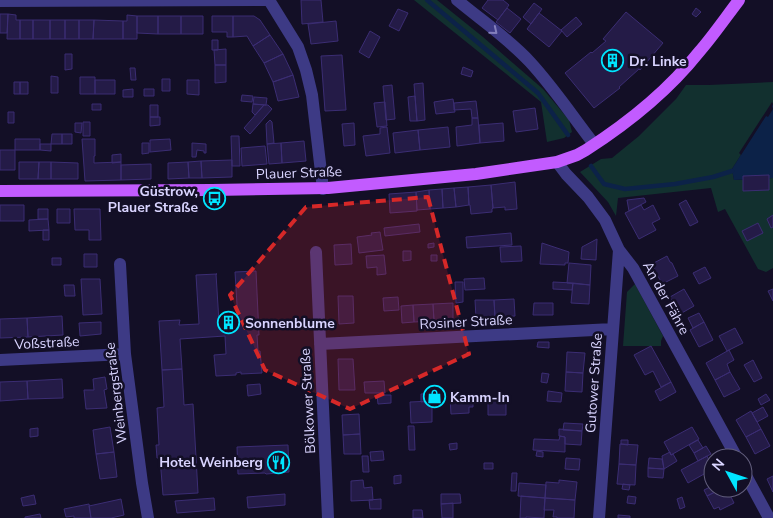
<svg xmlns="http://www.w3.org/2000/svg" width="773" height="518" viewBox="0 0 773 518" font-family="'Nunito Sans',sans-serif">
<style>
.green{fill:#12302f}
.water{fill:#0c2248}
.pier{fill:#130f26}
.lines{fill:none;stroke-linecap:round;stroke-linejoin:round}
.stream{stroke:#0c2248;stroke-width:4.5}
.building{fill:#241b47;stroke:#3b2d73}
.minor{stroke:#3d3a85;stroke-width:12}
.major{stroke:#c25bff;stroke-width:12}
.oneway{stroke:#837fbc}
.marked{fill:#d62828;fill-opacity:0.2;stroke:#d62828;stroke-width:4;stroke-dasharray:10 6;stroke-linejoin:round}
.labels{text-anchor:middle;dominant-baseline:central;stroke-width:5;stroke-linejoin:round;paint-order:stroke}
.poi-label{font-size:14px;font-weight:bold;fill:#d9d4ff;stroke:#130f26;text-anchor:start}
.street-label{font-size:14px;fill:#d9d4ff;stroke:#130f26}
</style>
<rect width="100%" height="100%" fill="#130f26"/>
<path class="green" d="M 414,0 L 437,0 L 483,37 L 543,89 L 569,120 L 572,132 L 564,138 L 547,142 L 541,102 Z
M 773,82 L 773,104 L 732,169 L 734,180 L 773,178 L 773,268 L 766,272 L 758,269 L 725,209 L 718,212 L 711,188 L 618,198 L 616,216 L 608,202 L 580,172 L 601,159 L 612,158 L 639,136 L 676,99 L 686,85 L 709,85 Z
M 635,284 L 663,336 L 661,341 L 661,346 L 623,346 L 627,292 Z"/>
<path class="water" d="M 773,104 L 773,178 L 734,180 L 732,169 Z"/>
<path class="pier" d="M 772,102 L 773,104 L 772,106 L 773,109 L 768,117 L 766,116 L 741,155 L 739,153 Z"/>
<g class="lines">
<path class="stream" d="M 427,0 L 538,93 L 568,135
M 591,166 L 604,184 L 625,189 L 675,184 L 713,177 L 732,171"/>
</g>
<path class="building" d="M 301,0 L 321,0 L 323,22 L 302,24 Z
M 488,0 L 503,0 L 509,5 L 498,20 L 482,8 Z
M 534,3 L 542,9 L 531,24 L 523,17 Z
M 507,8 L 521,19 L 510,33 L 496,22 Z
M 696,8 L 701,12 L 696,17 L 692,14 Z
M 398,9 L 408,13 L 399,31 L 389,26 Z
M 626,12 L 663,43 L 640,70 L 639,69 L 619,87 L 620,88 L 594,108 L 565,73 L 591,52 L 592,53 L 606,41 L 603,39 Z
M 539,13 L 562,31 L 549,47 L 527,29 Z
M 0,14 L 8,14 L 7,33 L 0,33 Z
M 8,14 L 16,15 L 16,20 L 20,20 L 20,39 L 7,39 Z
M 127,15 L 137,16 L 137,39 L 123,39 L 123,21 L 127,21 Z
M 137,16 L 158,16 L 158,34 L 137,33 Z
M 158,16 L 181,16 L 181,34 L 158,34 Z
M 181,16 L 203,16 L 203,34 L 181,34 Z
M 212,16 L 233,16 L 233,37 L 227,37 L 227,32 L 212,32 Z
M 233,16 L 254,16 L 260,20 L 270,35 L 253,46 L 247,36 L 233,37 Z
M 576,17 L 582,24 L 567,37 L 561,30 Z
M 20,20 L 33,20 L 33,39 L 20,39 Z
M 33,20 L 50,20 L 50,39 L 33,39 Z
M 50,20 L 65,20 L 65,39 L 50,39 Z
M 65,20 L 79,20 L 79,39 L 65,39 Z
M 79,20 L 94,20 L 93,39 L 79,39 Z
M 94,20 L 123,21 L 123,39 L 93,39 Z
M 336,21 L 338,41 L 311,44 L 308,24 Z
M 370,31 L 380,37 L 369,58 L 359,52 Z
M 270,35 L 283,54 L 264,63 L 253,46 Z
M 212,40 L 218,40 L 218,50 L 212,50 Z
M 226,49 L 226,65 L 215,65 L 214,50 Z
M 65,54 L 72,54 L 72,69 L 65,70 Z
M 283,54 L 293,75 L 273,82 L 264,63 Z
M 342,55 L 346,110 L 325,111 L 321,56 Z
M 215,65 L 226,65 L 226,82 L 215,83 Z
M 463,67 L 473,71 L 471,77 L 461,74 Z
M 130,68 L 135,68 L 136,80 L 131,80 Z
M 293,75 L 299,97 L 278,101 L 273,82 Z
M 51,76 L 58,77 L 58,93 L 51,93 Z
M 80,77 L 95,77 L 95,94 L 80,94 Z
M 162,79 L 170,79 L 170,91 L 162,91 Z
M 95,80 L 115,80 L 115,94 L 95,94 Z
M 187,80 L 199,80 L 199,95 L 187,94 Z
M 14,82 L 20,82 L 20,94 L 14,94 Z
M 20,82 L 28,82 L 28,94 L 20,94 Z
M 423,83 L 425,120 L 417,121 L 414,84 Z
M 392,85 L 395,119 L 386,120 L 383,86 Z
M 133,89 L 133,97 L 123,97 L 123,90 Z
M 144,89 L 154,89 L 154,96 L 144,96 Z
M 242,95 L 253,96 L 252,102 L 241,101 Z
M 415,96 L 417,121 L 410,121 L 408,97 Z
M 254,97 L 267,98 L 266,105 L 253,104 Z
M 453,99 L 455,112 L 436,114 L 434,102 Z
M 476,101 L 478,118 L 472,118 L 471,109 L 454,110 L 454,103 Z
M 385,102 L 387,126 L 377,127 L 374,103 Z
M 92,104 L 101,104 L 101,110 L 92,110 Z
M 253,104 L 264,105 L 255,115 L 252,112 Z
M 150,105 L 158,105 L 158,117 L 150,117 Z
M 264,105 L 268,105 L 272,109 L 250,134 L 244,128 Z
M 535,108 L 538,129 L 516,132 L 513,111 Z
M 8,112 L 14,112 L 14,123 L 8,123 Z
M 150,117 L 160,117 L 160,125 L 150,126 Z
M 472,118 L 478,118 L 480,143 L 457,146 L 456,127 L 472,125 Z
M 270,120 L 272,122 L 274,143 L 267,144 L 266,124 Z
M 83,122 L 90,122 L 90,136 L 83,136 Z
M 75,123 L 82,123 L 81,133 L 75,132 Z
M 354,123 L 355,145 L 344,146 L 342,124 Z
M 503,123 L 504,141 L 480,143 L 479,125 Z
M 387,127 L 390,153 L 366,156 L 363,136 L 380,134 L 380,128 Z
M 448,127 L 450,147 L 420,150 L 418,130 Z
M 418,130 L 420,150 L 395,153 L 393,133 Z
M 52,134 L 62,134 L 62,144 L 51,144 Z
M 62,134 L 72,134 L 72,144 L 62,144 Z
M 231,136 L 239,136 L 240,166 L 232,166 Z
M 15,139 L 40,139 L 40,150 L 15,150 Z
M 82,139 L 95,139 L 95,156 L 94,156 L 94,163 L 121,162 L 121,180 L 85,181 Z
M 170,139 L 171,150 L 150,152 L 150,140 Z
M 304,141 L 306,161 L 282,163 L 281,143 Z
M 142,143 L 149,143 L 149,153 L 142,154 Z
M 192,143 L 206,144 L 206,153 L 204,153 L 204,151 L 197,150 L 196,157 L 192,157 Z
M 281,143 L 282,163 L 269,164 L 267,144 Z
M 40,144 L 51,144 L 51,151 L 40,150 Z
M 265,146 L 267,164 L 242,166 L 241,148 Z
M 0,150 L 15,150 L 15,170 L 0,170 Z
M 121,154 L 121,162 L 112,163 L 112,155 Z
M 232,160 L 232,177 L 202,178 L 201,161 Z
M 201,161 L 202,178 L 189,178 L 188,162 Z
M 19,162 L 39,162 L 38,179 L 19,179 Z
M 39,162 L 51,162 L 51,179 L 38,179 Z
M 51,162 L 78,163 L 78,179 L 51,179 Z
M 188,162 L 189,178 L 168,179 L 168,163 Z
M 151,164 L 151,179 L 121,180 L 121,165 Z
M 769,175 L 769,190 L 743,191 L 743,176 Z
M 515,182 L 517,209 L 505,210 L 505,207 L 493,208 L 491,185 Z
M 491,185 L 493,208 L 492,209 L 492,212 L 471,214 L 470,205 L 469,205 L 468,187 Z
M 468,187 L 469,205 L 456,207 L 454,188 Z
M 454,188 L 456,207 L 443,208 L 442,189 Z
M 442,189 L 443,208 L 430,209 L 429,190 Z
M 429,190 L 430,209 L 417,210 L 416,192 Z
M 416,192 L 417,211 L 390,213 L 389,194 Z
M 644,198 L 646,202 L 629,211 L 627,200 Z
M 686,200 L 698,222 L 690,226 L 679,204 Z
M 0,205 L 24,205 L 24,221 L 0,221 Z
M 641,205 L 644,210 L 653,205 L 660,219 L 652,223 L 656,230 L 639,239 L 625,213 Z
M 38,209 L 48,209 L 48,219 L 38,219 Z
M 57,209 L 70,209 L 70,223 L 57,223 Z
M 74,209 L 100,209 L 101,240 L 89,240 L 89,230 L 75,230 Z
M 773,215 L 773,227 L 771,228 L 767,219 Z
M 48,219 L 49,230 L 29,231 L 29,220 Z
M 758,223 L 763,233 L 747,241 L 742,231 Z
M 419,224 L 420,232 L 385,236 L 384,228 Z
M 43,230 L 49,230 L 49,240 L 43,240 Z
M 380,232 L 383,250 L 359,253 L 357,237 L 372,235 L 371,233 Z
M 511,233 L 512,245 L 467,248 L 466,237 Z
M 597,239 L 596,260 L 581,259 L 582,247 Z
M 434,243 L 434,247 L 428,248 L 428,244 Z
M 542,243 L 569,252 L 568,263 L 565,263 L 565,265 L 540,264 Z
M 351,244 L 352,264 L 335,265 L 334,245 Z
M 521,246 L 522,261 L 501,262 L 500,247 Z
M 403,251 L 411,251 L 411,260 L 403,261 Z
M 84,254 L 97,254 L 97,267 L 84,267 Z
M 384,255 L 386,274 L 377,275 L 377,267 L 367,268 L 366,256 Z
M 431,255 L 437,255 L 437,261 L 431,261 Z
M 667,256 L 670,262 L 672,263 L 678,276 L 662,284 L 652,264 Z
M 52,258 L 61,258 L 61,265 L 52,265 Z
M 569,263 L 591,265 L 590,285 L 567,283 Z
M 705,267 L 711,278 L 699,284 L 693,273 Z
M 256,271 L 259,335 L 257,335 L 258,351 L 260,351 L 262,373 L 241,374 L 241,372 L 236,373 L 236,375 L 216,376 L 214,355 L 226,354 L 225,336 L 180,339 L 182,369 L 162,370 L 159,321 L 180,320 L 179,325 L 199,324 L 196,275 L 217,274 L 216,274 L 219,322 L 238,321 L 235,272 Z
M 484,278 L 485,289 L 465,290 L 464,279 Z
M 81,279 L 100,279 L 102,314 L 83,315 Z
M 455,282 L 463,282 L 463,302 L 456,303 Z
M 553,282 L 573,283 L 572,290 L 553,289 Z
M 573,283 L 590,285 L 589,304 L 571,303 Z
M 64,285 L 74,285 L 75,296 L 65,296 Z
M 684,289 L 694,306 L 680,314 L 670,297 Z
M 773,289 L 773,301 L 768,291 Z
M 338,296 L 353,296 L 354,323 L 339,324 Z
M 398,297 L 399,310 L 384,311 L 383,298 Z
M 514,299 L 515,316 L 495,317 L 494,300 Z
M 475,300 L 494,300 L 495,317 L 476,318 Z
M 453,303 L 453,321 L 434,321 L 433,304 Z
M 534,303 L 553,303 L 553,315 L 533,315 Z
M 433,304 L 434,321 L 414,322 L 413,305 Z
M 413,305 L 414,322 L 402,323 L 401,306 Z
M 699,313 L 704,322 L 693,328 L 688,318 Z
M 62,316 L 63,335 L 28,337 L 27,318 Z
M 27,318 L 28,337 L 0,338 L 0,319 Z
M 101,322 L 101,334 L 80,336 L 79,323 Z
M 704,322 L 713,340 L 699,347 L 690,330 Z
M 735,328 L 743,343 L 727,351 L 719,336 Z
M 538,342 L 549,342 L 549,348 L 537,347 Z
M 651,346 L 671,382 L 661,387 L 653,371 L 645,375 L 634,355 Z
M 729,350 L 734,360 L 727,364 L 730,372 L 715,380 L 706,363 Z
M 567,352 L 585,353 L 583,373 L 566,372 Z
M 338,359 L 353,359 L 355,390 L 339,390 Z
M 753,360 L 762,378 L 754,382 L 744,365 Z
M 182,369 L 184,405 L 193,404 L 198,493 L 163,495 L 160,458 L 157,458 L 156,445 L 159,445 L 157,408 L 164,407 L 162,370 Z
M 566,372 L 583,373 L 582,392 L 565,391 Z
M 730,372 L 740,389 L 724,397 L 715,380 Z
M 542,373 L 549,374 L 547,383 L 541,382 Z
M 105,377 L 107,389 L 104,390 L 107,408 L 86,409 L 84,390 L 94,390 L 93,379 Z
M 62,379 L 63,398 L 28,399 L 27,381 Z
M 27,381 L 28,399 L 0,401 L 0,382 Z
M 384,381 L 385,393 L 365,393 L 364,382 Z
M 671,382 L 676,392 L 660,401 L 655,391 Z
M 260,384 L 261,394 L 248,396 L 247,385 Z
M 548,391 L 562,393 L 561,402 L 547,401 Z
M 439,393 L 440,406 L 432,407 L 432,401 L 421,402 L 421,394 Z
M 766,394 L 770,400 L 761,405 L 758,399 Z
M 377,395 L 391,395 L 391,403 L 378,404 Z
M 506,396 L 506,415 L 488,415 L 488,397 Z
M 468,397 L 468,400 L 473,400 L 473,407 L 469,407 L 469,413 L 451,414 L 450,398 Z
M 432,401 L 432,422 L 411,423 L 410,402 Z
M 763,407 L 768,416 L 757,422 L 752,413 Z
M 751,411 L 761,429 L 746,437 L 736,420 Z
M 359,414 L 360,434 L 343,435 L 342,415 Z
M 564,423 L 583,424 L 582,431 L 563,430 Z
M 408,426 L 414,426 L 415,450 L 409,450 Z
M 110,427 L 114,452 L 96,454 L 93,430 Z
M 692,427 L 699,439 L 671,455 L 664,442 Z
M 38,428 L 38,436 L 30,437 L 30,429 Z
M 559,429 L 582,431 L 581,445 L 565,444 L 565,437 L 559,436 Z
M 761,429 L 770,446 L 755,454 L 746,437 Z
M 360,434 L 361,454 L 344,454 L 343,435 Z
M 560,436 L 565,437 L 565,452 L 533,450 L 534,439 L 559,440 Z
M 621,440 L 628,440 L 628,445 L 621,444 Z
M 698,440 L 703,448 L 694,453 L 689,445 Z
M 457,443 L 457,449 L 450,450 L 449,444 Z
M 620,444 L 638,445 L 636,465 L 619,464 Z
M 288,445 L 289,472 L 266,474 L 265,473 L 238,474 L 237,447 Z
M 706,446 L 711,454 L 698,461 L 694,453 Z
M 383,451 L 384,460 L 371,461 L 370,452 Z
M 537,451 L 543,452 L 543,457 L 536,456 Z
M 114,452 L 117,477 L 100,479 L 96,454 Z
M 670,452 L 671,455 L 673,454 L 677,461 L 664,469 L 662,456 Z
M 362,456 L 368,456 L 369,472 L 363,472 Z
M 707,456 L 713,469 L 688,483 L 681,470 Z
M 566,458 L 580,459 L 579,470 L 565,469 Z
M 649,458 L 662,459 L 664,469 L 648,468 Z
M 484,463 L 493,463 L 493,469 L 484,469 Z
M 619,464 L 636,465 L 635,485 L 617,484 Z
M 648,468 L 664,469 L 663,478 L 648,477 Z
M 512,473 L 517,473 L 516,491 L 511,491 Z
M 401,475 L 401,483 L 394,484 L 394,476 Z
M 773,476 L 773,492 L 767,479 Z
M 363,480 L 364,488 L 372,487 L 373,500 L 351,501 L 351,481 Z
M 559,480 L 577,482 L 575,500 L 545,498 L 546,482 L 559,483 Z
M 519,483 L 546,485 L 545,498 L 518,496 Z
M 623,484 L 630,485 L 629,490 L 622,489 Z
M 712,486 L 715,492 L 707,496 L 704,490 Z
M 727,489 L 734,503 L 720,510 L 719,507 L 714,509 L 707,496 L 715,492 L 717,495 Z
M 285,494 L 285,505 L 248,508 L 247,497 Z
M 441,494 L 460,494 L 461,503 L 441,504 Z
M 34,495 L 36,504 L 23,506 L 21,498 Z
M 521,496 L 545,498 L 544,518 L 526,517 L 526,518 L 520,518 Z
M 628,496 L 636,497 L 635,504 L 627,503 Z
M 682,497 L 685,507 L 680,509 L 677,499 Z
M 214,498 L 215,510 L 177,513 L 175,501 Z
M 545,498 L 575,500 L 574,518 L 557,518 L 557,517 L 553,517 L 554,510 L 544,510 Z
M 121,499 L 124,515 L 111,518 L 91,518 L 89,506 Z
M 381,499 L 381,509 L 370,509 L 369,500 Z
M 453,503 L 453,518 L 442,518 L 441,504 Z
M 89,504 L 91,518 L 74,518 L 74,516 L 66,517 L 64,509 Z
M 413,510 L 422,510 L 423,518 L 413,518 Z
M 40,514 L 41,518 L 25,518 L 25,517 Z
M 618,515 L 630,516 L 630,518 L 618,518 Z"/>
<g class="lines">
<path class="minor" d="M 269,0 L 298,47 L 306,70 L 312,95 L 323,189
M 457,0 C 481,20 509,39 530,62 C 554,88 573,117 594,144
M 0,1 L 269,0
M 557,162 L 566,174 L 588,197 L 605,220 L 619,250 L 633,268 L 737,458
M 316,252 L 328,518
M 120,264 L 125,354 L 142,483 L 148,518
M 320,344 L 613,329
M 0,360 L 125,354
M 743,470 L 769,518
M 599,518 L 619,250"/>
<path class="major" d="M 0,191 L 212,190 L 328,188 L 476,174 L 557,162 L 577,155 L 586,150 C 628,123 668,91 699,52 C 713,36 726,17 739,0"/>
</g>
<defs><path id="oneway-chevron" d="M-2-3.5L2.5 0L-2 3.5" fill="none" stroke-width="1.6" stroke-linecap="round" stroke-linejoin="round" transform="scale(1.25)"/></defs>
<use class="oneway" href="#oneway-chevron" transform="translate(494 31) rotate(39)"/>
<path class="marked" d="M 428,197 L 469,354 L 350,409 L 265,370 L 230,295 L 306,207 Z"/>
<defs>
<symbol id="building-ring" viewBox="-11 -11 22 22"><circle r="9.5" fill="#130f26" stroke="#00e5ff" stroke-width="1.5"/><path d="M-4-6H4V6H1V3H-1V6H-4ZM-2.5-4.3h1.7v1.8h-1.7ZM.8-4.3h1.7v1.8H.8ZM-2.5-1h1.7V.8h-1.7ZM.8-1h1.7V.8H.8Z" fill="#00e5ff"/></symbol>
<symbol id="bus-ring" viewBox="-11 -11 22 22"><circle r="9.5" fill="#130f26" stroke="#00e5ff" stroke-width="1.5"/><path d="M-5-6H5V4H4V6H2V4H-2V6H-4V4H-5ZM-3.5-4V0h7V-4ZM-3.5 1.2v1.5H-2V1.2ZM2 1.2v1.5H3.5V1.2Z" fill="#00e5ff"/></symbol>
<symbol id="shop-ring" viewBox="-11 -11 22 22"><circle r="9.5" fill="#130f26" stroke="#00e5ff" stroke-width="1.5"/><path d="M-5-2.5h2.3a2.7 3.5 0 0 1 5.4 0H5L5.5 6h-11ZM-1.5-2.5h3a1.5 2.3 0 0 0-3 0Z" fill="#00e5ff"/></symbol>
<symbol id="restaurant-ring" viewBox="-11 -11 22 22"><circle r="9.5" fill="#130f26" stroke="#00e5ff" stroke-width="1.5"/><path d="M-5-6h1v4h1v-4h1v4h1v-4h1v5L-1.5 .5V6h-2V.5L-5-1ZM5-6V6H3V1.5H1.5Q1.5-4 5-6Z" fill="#00e5ff"/></symbol>
</defs>
<g fill-rule="evenodd">
<use href="#building-ring" x="600" y="48" width="25" height="25"/>
<use href="#bus-ring" x="202" y="186" width="25" height="25"/>
<use href="#building-ring" x="216" y="310" width="25" height="25"/>
<use href="#shop-ring" x="422" y="384" width="25" height="25"/>
<use href="#restaurant-ring" x="266" y="450" width="25" height="25"/>
</g>
<g class="labels">
<g class="poi-label">
<text x="629" y="61">Dr. Linke</text>
<text x="198" y="191" text-anchor="end">Güstrow,<tspan x="198" dy="16">Plauer Straße</tspan></text>
<text x="245" y="323">Sonnenblume</text>
<text x="450" y="397">Kamm-In</text>
<text x="263" y="462" text-anchor="end">Hotel Weinberg</text>
</g>
<g class="street-label">
<text transform="translate(299 173) rotate(-2)">Plauer Straße</text>
<text transform="translate(666 298) rotate(61)">An der Fähre</text>
<text transform="translate(466 322) rotate(-3)">Rosiner Straße</text>
<text transform="translate(47 343) rotate(-3)">Voßstraße</text>
<text transform="translate(594 383) rotate(-86)">Gutower Straße</text>
<text transform="translate(116 393) rotate(-97)">Weinbergstraße</text>
<text transform="translate(308 401) rotate(-93)">Bölkower Straße</text>
</g>
</g>
<g transform="translate(728 473) rotate(310)"><circle r="24" fill="#130f26" stroke="#625e7d"/>
<path d="M0-4L9 19L0 12L-9 19Z" fill="#00e5ff"/>
<text y="-8" font-size="14" font-weight="bold" text-anchor="middle" fill="#d9d4ff">N</text>
</g>
</svg>
